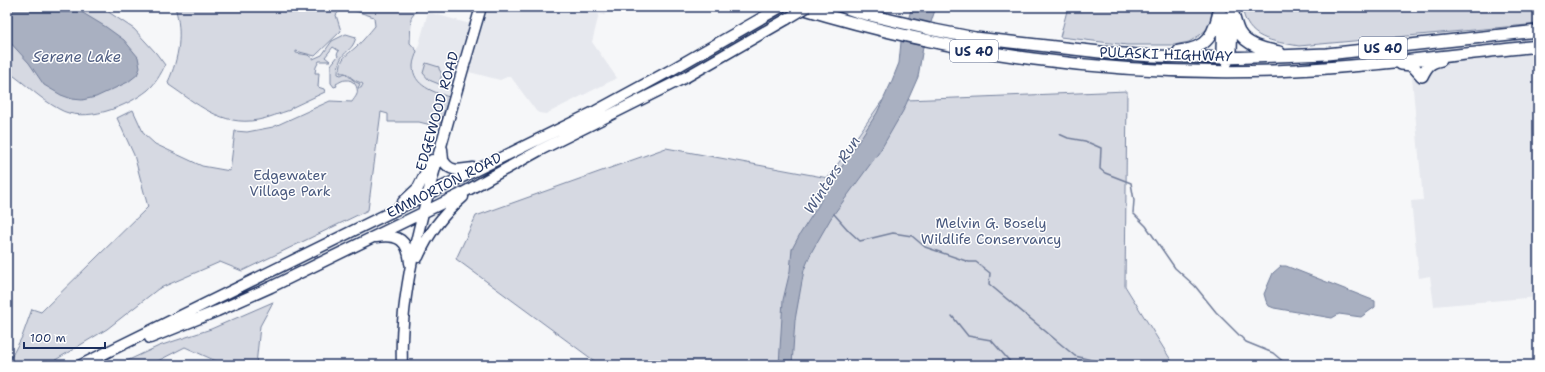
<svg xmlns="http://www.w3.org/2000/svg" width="1545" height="372" viewBox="0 0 1545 372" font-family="'Shantell Sans',sans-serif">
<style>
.built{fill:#e6e8ee}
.green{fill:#d6d9e2;stroke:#7884a0;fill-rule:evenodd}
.water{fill:#a9b0c1;stroke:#707c99}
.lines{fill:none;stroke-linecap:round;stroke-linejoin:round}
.stream{stroke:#707c99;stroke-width:1.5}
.major-casing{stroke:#1b2f5e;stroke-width:13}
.highway-casing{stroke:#1b2f5e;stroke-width:14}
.major{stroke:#fff;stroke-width:10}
.highway{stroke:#fff;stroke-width:11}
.major-bridge-casing{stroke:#1b2f5e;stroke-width:13;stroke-linecap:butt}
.major-bridge{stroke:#fff;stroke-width:10}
.labels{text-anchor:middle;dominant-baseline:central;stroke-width:3;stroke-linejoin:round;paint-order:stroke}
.shield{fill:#fff;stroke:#5f6d8e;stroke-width:1}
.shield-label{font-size:13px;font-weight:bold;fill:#1b2f5e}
.street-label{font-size:14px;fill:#1b2f5e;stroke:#fff}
.park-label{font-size:14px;fill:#4a5a7f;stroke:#fff}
.water-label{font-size:15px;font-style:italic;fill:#4d5c81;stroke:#fff}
</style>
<rect width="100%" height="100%" fill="#f6f7f9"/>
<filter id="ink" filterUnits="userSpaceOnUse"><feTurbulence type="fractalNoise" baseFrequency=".025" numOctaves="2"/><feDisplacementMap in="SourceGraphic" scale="8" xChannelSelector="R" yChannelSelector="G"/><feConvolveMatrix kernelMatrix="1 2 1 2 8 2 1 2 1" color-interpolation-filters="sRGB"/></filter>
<g filter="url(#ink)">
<path class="built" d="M 488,7 L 608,7 L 605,15 L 599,14 L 592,42 L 617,78 L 546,114 L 539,113 L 536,111 L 511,77 L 507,77 L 500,80 L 469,72 Z
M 428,12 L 470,24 L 449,97 L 430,90 L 421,84 L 416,77 L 413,66 Z
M 1538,53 L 1538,297 L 1434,306 L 1430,276 L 1419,278 L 1411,201 L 1423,200 L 1411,67 Z"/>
<path class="green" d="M 7,7 L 101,7 L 134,29 L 156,53 L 165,65 C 161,74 155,84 148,90 C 127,107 84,124 59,109 C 40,99 25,83 7,71 Z
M 175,7 L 419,7 L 411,18 L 410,43 L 417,51 C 416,55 413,61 413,66 C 413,86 434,92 449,97 L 439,127 L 419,122 L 388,122 L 388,114 L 381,112 L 368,210 L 242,271 L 220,262 L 158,289 L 107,329 L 47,365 L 7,365 L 22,337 L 32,309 L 41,312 L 148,207 L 134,155 L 117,118 L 133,110 L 144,134 L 155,144 L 202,166 L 230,171 L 235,131 L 247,132 L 273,127 L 330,101 L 352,102 C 353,100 356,97 357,94 C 359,87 353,79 346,80 C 342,80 340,82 336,84 L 337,86 L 334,87 L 331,83 L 331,65 L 338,56 L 337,54 L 339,51 L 333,47 L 325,57 L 330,61 L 319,61 L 316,67 L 315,73 L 319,73 L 318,87 L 324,89 L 325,92 L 291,108 L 290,110 C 280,113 269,118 258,120 C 222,127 196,103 169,85 L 168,82 C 179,58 183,33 175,7 ZM 343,7 L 374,17 L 375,26 C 369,33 363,41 356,47 C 346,56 340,57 340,73 C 347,72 348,75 353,79 C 355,81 360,82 363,84 L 361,88 L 358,88 L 360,84 C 354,82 350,77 345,73 L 341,75 L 338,74 C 338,49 352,55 356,37 L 346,34 L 332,41 L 322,55 L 313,59 L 308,55 L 296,53 L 296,51 L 315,56 L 341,31 L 336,15 Z
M 1068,7 L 1212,7 L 1211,19 L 1207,29 L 1200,35 L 1189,42 L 1174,45 L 1127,45 L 1060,37 Z
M 1242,7 L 1538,7 L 1538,24 L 1299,46 C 1272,41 1247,40 1242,7 Z
M 426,63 L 439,67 L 439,69 L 442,74 L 439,84 L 429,80 L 423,73 Z
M 1127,91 L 1125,286 L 1174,365 L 600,365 L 456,259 L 476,216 L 666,148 L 828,178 L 882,101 Z
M 273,302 L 260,326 L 256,365 L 225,365 L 185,347 L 150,365 L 118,365 L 159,346 L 211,329 Z"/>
<path class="water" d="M 7,7 L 73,7 L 106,27 L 124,40 L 138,57 L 140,68 L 137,75 L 128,82 L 111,90 L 96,97 L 82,100 L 72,99 L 61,95 L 44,85 L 29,63 L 7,39 Z
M 912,7 L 936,7 L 923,47 L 918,77 L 903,111 L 880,151 L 831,218 L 812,251 L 804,270 L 795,320 L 792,365 L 779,365 L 783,300 L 790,271 L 792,249 L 800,234 L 818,206 L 824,194 L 877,113 L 891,83 L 899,63 L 901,42 Z
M 1281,266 L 1286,266 L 1375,301 L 1375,307 L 1361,317 L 1339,314 L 1332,318 L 1274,308 L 1269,306 L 1266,301 L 1264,294 L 1273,273 Z"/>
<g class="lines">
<path class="stream" d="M 1059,134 L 1068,138 L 1085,141 L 1101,148 L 1100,169 L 1105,173 L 1131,183 L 1134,200 L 1133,213 L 1146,226 L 1175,268 L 1195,286 L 1216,312 L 1246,342 L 1273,353 L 1286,364 L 1289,365
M 834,214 L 849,231 L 860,241 L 893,233 L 912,236 L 925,247 L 969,262 L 976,262 L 990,273 L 989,284 L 1075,356 L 1100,362 L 1101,365
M 952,316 L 968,336 L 991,340 L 1013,365
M 1314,365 L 1319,363 L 1326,365"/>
<defs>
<path id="major" d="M 442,149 L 443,160 C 450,173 460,170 473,168
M 403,202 L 418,188 L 432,160
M 376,237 C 399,234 408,240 410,263
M 418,257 C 429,232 443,214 463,197
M 150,338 L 217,311 L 271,287 L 459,195 L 540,150 L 686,77 L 787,19
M 81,365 L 596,111 L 673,69 L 781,7
M 402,365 C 399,295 421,218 440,150 C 453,102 467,55 481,7"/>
<path id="highway" d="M 798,7 C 956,55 1108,76 1273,71 C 1361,68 1450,55 1538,46
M 844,7 L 861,13 L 929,29 L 975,38 L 1109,53 L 1153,56 L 1227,58 L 1327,54 L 1538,31
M 1232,10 C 1234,17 1236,26 1239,32 C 1247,46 1265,49 1279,52
M 1223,16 L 1222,51 L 1227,54 L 1227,62
M 1179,51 C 1208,49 1215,33 1220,7
M 1227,54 L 1231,51 L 1232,19
M 1401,64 L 1412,65 L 1422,76 C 1427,66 1430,62 1441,60"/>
</defs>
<use href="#major" class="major-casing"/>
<use href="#highway" class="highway-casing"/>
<use href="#major" class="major"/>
<use href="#highway" class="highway"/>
<defs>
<path id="major-bridge" d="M 787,19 L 807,7"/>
</defs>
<use href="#major-bridge" class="major-bridge-casing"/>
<use href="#major-bridge" class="major-bridge"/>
</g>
</g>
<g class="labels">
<g class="shield">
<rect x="1359" y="37" width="48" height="22" rx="3"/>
<rect x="950" y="40" width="48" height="22" rx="3"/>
</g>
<g class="shield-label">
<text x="1383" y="48">US 40</text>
<text x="974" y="51">US 40</text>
</g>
<g class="street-label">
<text transform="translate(1166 54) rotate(2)">PULASKI HIGHWAY</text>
<text transform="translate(437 111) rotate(-74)">EDGEWOOD ROAD</text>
<text transform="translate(444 185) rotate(-27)">EMMORTON ROAD</text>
</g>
<g class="park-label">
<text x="290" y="175">Edgewater<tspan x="290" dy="16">Village Park</tspan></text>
<text x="991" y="223">Melvin G. Bosely<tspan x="991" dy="16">Wildlife Conservancy</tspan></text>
</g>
<g class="water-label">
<text x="77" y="57">Serene Lake</text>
<text transform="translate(832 175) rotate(-57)">Winters Run</text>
</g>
</g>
<rect width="1545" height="372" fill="none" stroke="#fff" stroke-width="24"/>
<rect x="12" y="12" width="1521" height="348" fill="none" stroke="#1b2f5e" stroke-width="1.5" filter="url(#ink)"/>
<path d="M24 342v6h81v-6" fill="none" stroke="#1b2f5e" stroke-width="2"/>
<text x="30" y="342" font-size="12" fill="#1b2f5e" stroke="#ffffff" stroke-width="3" paint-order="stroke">100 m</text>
</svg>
